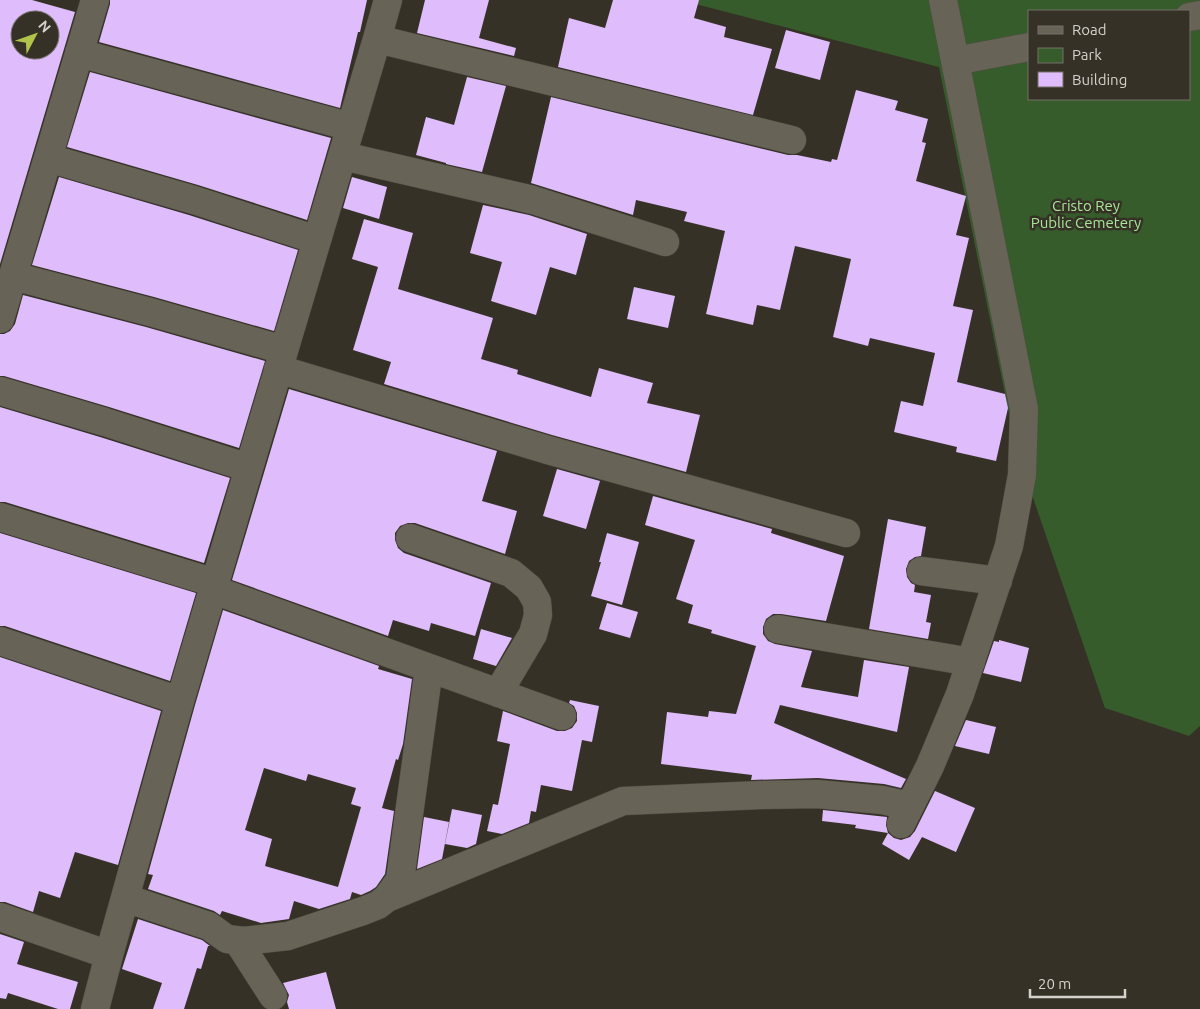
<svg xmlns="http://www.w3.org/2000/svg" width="1200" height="1009" viewBox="0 0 1200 1009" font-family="Ubuntu,sans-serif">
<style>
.green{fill:#365c2b;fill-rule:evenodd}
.building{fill:#dfbcfb;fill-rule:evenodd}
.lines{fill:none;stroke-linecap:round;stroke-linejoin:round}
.minor-casing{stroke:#504d44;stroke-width:29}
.minor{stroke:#676357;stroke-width:28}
.labels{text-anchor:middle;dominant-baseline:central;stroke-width:5;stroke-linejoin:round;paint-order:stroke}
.park-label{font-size:15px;fill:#a7e696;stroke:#353127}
</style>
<rect width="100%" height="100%" fill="#353127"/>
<path class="green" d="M 680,0 L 1200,0 L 1200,726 L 1189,736 L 1105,708 L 1016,448 L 939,67 ZM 1029,11 L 1189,11 L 1189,99 L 1029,99 Z"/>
<path class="building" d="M 0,0 L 32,0 L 75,12 L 0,264 ZM 20,20 L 50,20 L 50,50 L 20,50 Z
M 110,0 L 367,0 L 360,32 L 358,32 L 340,108 L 99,42 L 110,4 Z
M 425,0 L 489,0 L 479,38 L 516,48 L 514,56 L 417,33 Z
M 613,0 L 699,0 L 694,18 L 726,27 L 724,37 L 772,49 L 753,115 L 558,67 L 569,18 L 605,28 Z
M 786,30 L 830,42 L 820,80 L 775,68 Z
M 90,72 L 331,138 L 307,220 L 198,185 L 67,147 Z
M 467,77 L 506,86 L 482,172 L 446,164 L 446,163 L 416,155 L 426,117 L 454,125 Z
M 856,90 L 898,101 L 895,110 L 928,119 L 922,142 L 926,143 L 916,181 L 966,196 L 956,235 L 969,238 L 953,306 L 973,310 L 957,382 L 1005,394 L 1008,408 L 996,461 L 956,452 L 957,447 L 894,432 L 901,401 L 923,406 L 935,353 L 870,338 L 868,346 L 833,337 L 851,259 L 795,246 L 780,310 L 757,305 L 753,325 L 706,314 L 725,231 L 684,221 L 687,212 L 636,200 L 633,215 L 531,183 L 551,97 L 788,155 L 797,155 L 831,162 L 832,159 L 837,160 Z
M 59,177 L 189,215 L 298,250 L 274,331 L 154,297 L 32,265 Z
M 352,177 L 387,187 L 379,219 L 343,208 Z
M 483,205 L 529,215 L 587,234 L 576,275 L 550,267 L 536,315 L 491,301 L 502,262 L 470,253 Z
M 364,219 L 413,233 L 398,289 L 493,318 L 481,359 L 518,370 L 517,374 L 591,397 L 599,368 L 653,383 L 647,403 L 700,415 L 686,472 L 552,435 L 384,384 L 391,362 L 353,350 L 378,267 L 352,259 Z
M 634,287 L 675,296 L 668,328 L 627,319 Z
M 23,295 L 146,327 L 265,361 L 239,448 L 109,407 L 4,376 L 0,376 L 0,334 L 4,334 L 10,331 L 15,324 Z
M 289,389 L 497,451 L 482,501 L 517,511 L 505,554 L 415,523 L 408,523 L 400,526 L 395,533 L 395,540 L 398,548 L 404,553 L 491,583 L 475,636 L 431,623 L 429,631 L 393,620 L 388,636 L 232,580 Z
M 0,407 L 100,437 L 230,478 L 204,563 L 5,502 L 0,502 Z
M 557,469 L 600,481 L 586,529 L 543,516 Z
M 653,496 L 772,529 L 771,533 L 844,556 L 826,621 L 781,614 L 773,614 L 766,619 L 763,627 L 763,634 L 768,641 L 775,644 L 812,651 L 801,687 L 858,697 L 864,660 L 909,667 L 897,732 L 780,705 L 774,723 L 906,779 L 901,788 L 884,784 L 818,778 L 751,780 L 752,775 L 661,764 L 667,712 L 708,717 L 709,711 L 736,714 L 756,646 L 711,633 L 712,630 L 688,623 L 693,605 L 676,599 L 695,540 L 645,525 Z
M 888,519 L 926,527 L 921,556 L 915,557 L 909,561 L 906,569 L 907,577 L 911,583 L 915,585 L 914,592 L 931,595 L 926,622 L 931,623 L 928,639 L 869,629 Z
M 0,533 L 196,593 L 170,681 L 5,626 L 0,626 Z
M 607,533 L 639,542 L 622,605 L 591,596 L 601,562 L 599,562 Z
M 607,603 L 638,612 L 630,638 L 599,629 Z
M 223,610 L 379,666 L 378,669 L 412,679 L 403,744 L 398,760 L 396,759 L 382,808 L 394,811 L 385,874 L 376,887 L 370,891 L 361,895 L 352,892 L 350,899 L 319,909 L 294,901 L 289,919 L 261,923 L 222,911 L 220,915 L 214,911 L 148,889 L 153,875 L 148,874 L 195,705 ZM 264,768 L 306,781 L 308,774 L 356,788 L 351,804 L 361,807 L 338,887 L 265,866 L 272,839 L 245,830 Z
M 481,629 L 512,638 L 496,666 L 473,659 Z
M 999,640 L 1029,648 L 1021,682 L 983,673 L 994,641 L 999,642 Z
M 0,657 L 161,711 L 118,865 L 75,852 L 60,898 L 39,891 L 33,912 L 5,902 L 0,902 Z
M 570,700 L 599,706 L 592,742 L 582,740 L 572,791 L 541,785 L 536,812 L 531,811 L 529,823 L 502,834 L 487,831 L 493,804 L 498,805 L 510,744 L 497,741 L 503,711 L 557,731 L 565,731 L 572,728 L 577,721 L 577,713 L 574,706 L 569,703 Z
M 966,720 L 996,727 L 989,754 L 955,746 Z
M 935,791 L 975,808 L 956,852 L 922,837 L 909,860 L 882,844 L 888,833 L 894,838 L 901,840 L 910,837 L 915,831 Z
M 452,809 L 482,815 L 476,844 L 467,848 L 445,844 Z
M 823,810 L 887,817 L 886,825 L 888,833 L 855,828 L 856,825 L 822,821 Z
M 424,817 L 449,822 L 442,859 L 417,869 Z
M 138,919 L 202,940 L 210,946 L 208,946 L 201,969 L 197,968 L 184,1009 L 153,1009 L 162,983 L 122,969 Z
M 0,934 L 24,942 L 17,964 L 78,982 L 70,1009 L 58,1009 L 8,993 L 6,999 L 0,998 Z
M 326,972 L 336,1009 L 289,1009 L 287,1002 L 289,995 L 283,983 Z"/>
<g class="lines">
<defs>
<path id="minor" d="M 1189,17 L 1200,15
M 377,39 L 792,140
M 79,53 L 351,127
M 955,61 L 1029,47
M 343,156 L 533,200 L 665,242
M 48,158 L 194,200 L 317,240
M 13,276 L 150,312 L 284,350
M 0,319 L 95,0
M 278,369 L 548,450 L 846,533
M 0,391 L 105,422 L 249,468
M 0,517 L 215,583
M 410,538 L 511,573 L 529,588 L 537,602 L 538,615 L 533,634 L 498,693
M 921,571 L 998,581
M 214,590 L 562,716
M 778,629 L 971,662
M 0,641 L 180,701
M 901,824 L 930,766 L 960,694 L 1009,546 L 1022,475 L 1024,409 L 943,0
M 125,898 L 209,926 L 227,939 L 244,941 L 288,936 L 363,911 L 378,905 L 387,898 L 400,880 L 429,668
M 387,898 L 623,801 L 761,795 L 817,794 L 882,800 L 910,806
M 0,917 L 109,955
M 237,940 L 273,996
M 95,1009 L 109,955 L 180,701 L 249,468 L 377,39 L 388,0"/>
</defs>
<use href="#minor" class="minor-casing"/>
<use href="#minor" class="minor"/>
</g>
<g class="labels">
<g class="park-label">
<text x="1086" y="205">Cristo Rey<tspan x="1086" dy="17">Public Cemetery</tspan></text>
</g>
</g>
<rect x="1028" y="10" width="162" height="90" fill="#353127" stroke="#757169"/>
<rect x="1038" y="26" width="25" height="8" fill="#676357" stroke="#757169"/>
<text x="1072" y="35" font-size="15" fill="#d4d2cb">Road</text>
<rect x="1038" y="48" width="25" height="15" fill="#365c2b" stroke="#757169"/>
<text x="1072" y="60" font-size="15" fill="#d4d2cb">Park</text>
<rect x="1038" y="72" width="25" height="15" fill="#dfbcfb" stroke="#757169"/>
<text x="1072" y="85" font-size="15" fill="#d4d2cb">Building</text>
<g transform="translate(35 35) rotate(49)"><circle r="24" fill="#353127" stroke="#757169"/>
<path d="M0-4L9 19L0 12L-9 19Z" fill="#b2c34c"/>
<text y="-8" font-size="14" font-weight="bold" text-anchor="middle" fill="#d4d2cb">N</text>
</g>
<path d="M1030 989v8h95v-8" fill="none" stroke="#d4d2cb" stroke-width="2.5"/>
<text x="1038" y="989" font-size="15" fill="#d4d2cb" stroke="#353127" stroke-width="4" paint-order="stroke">20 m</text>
</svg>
